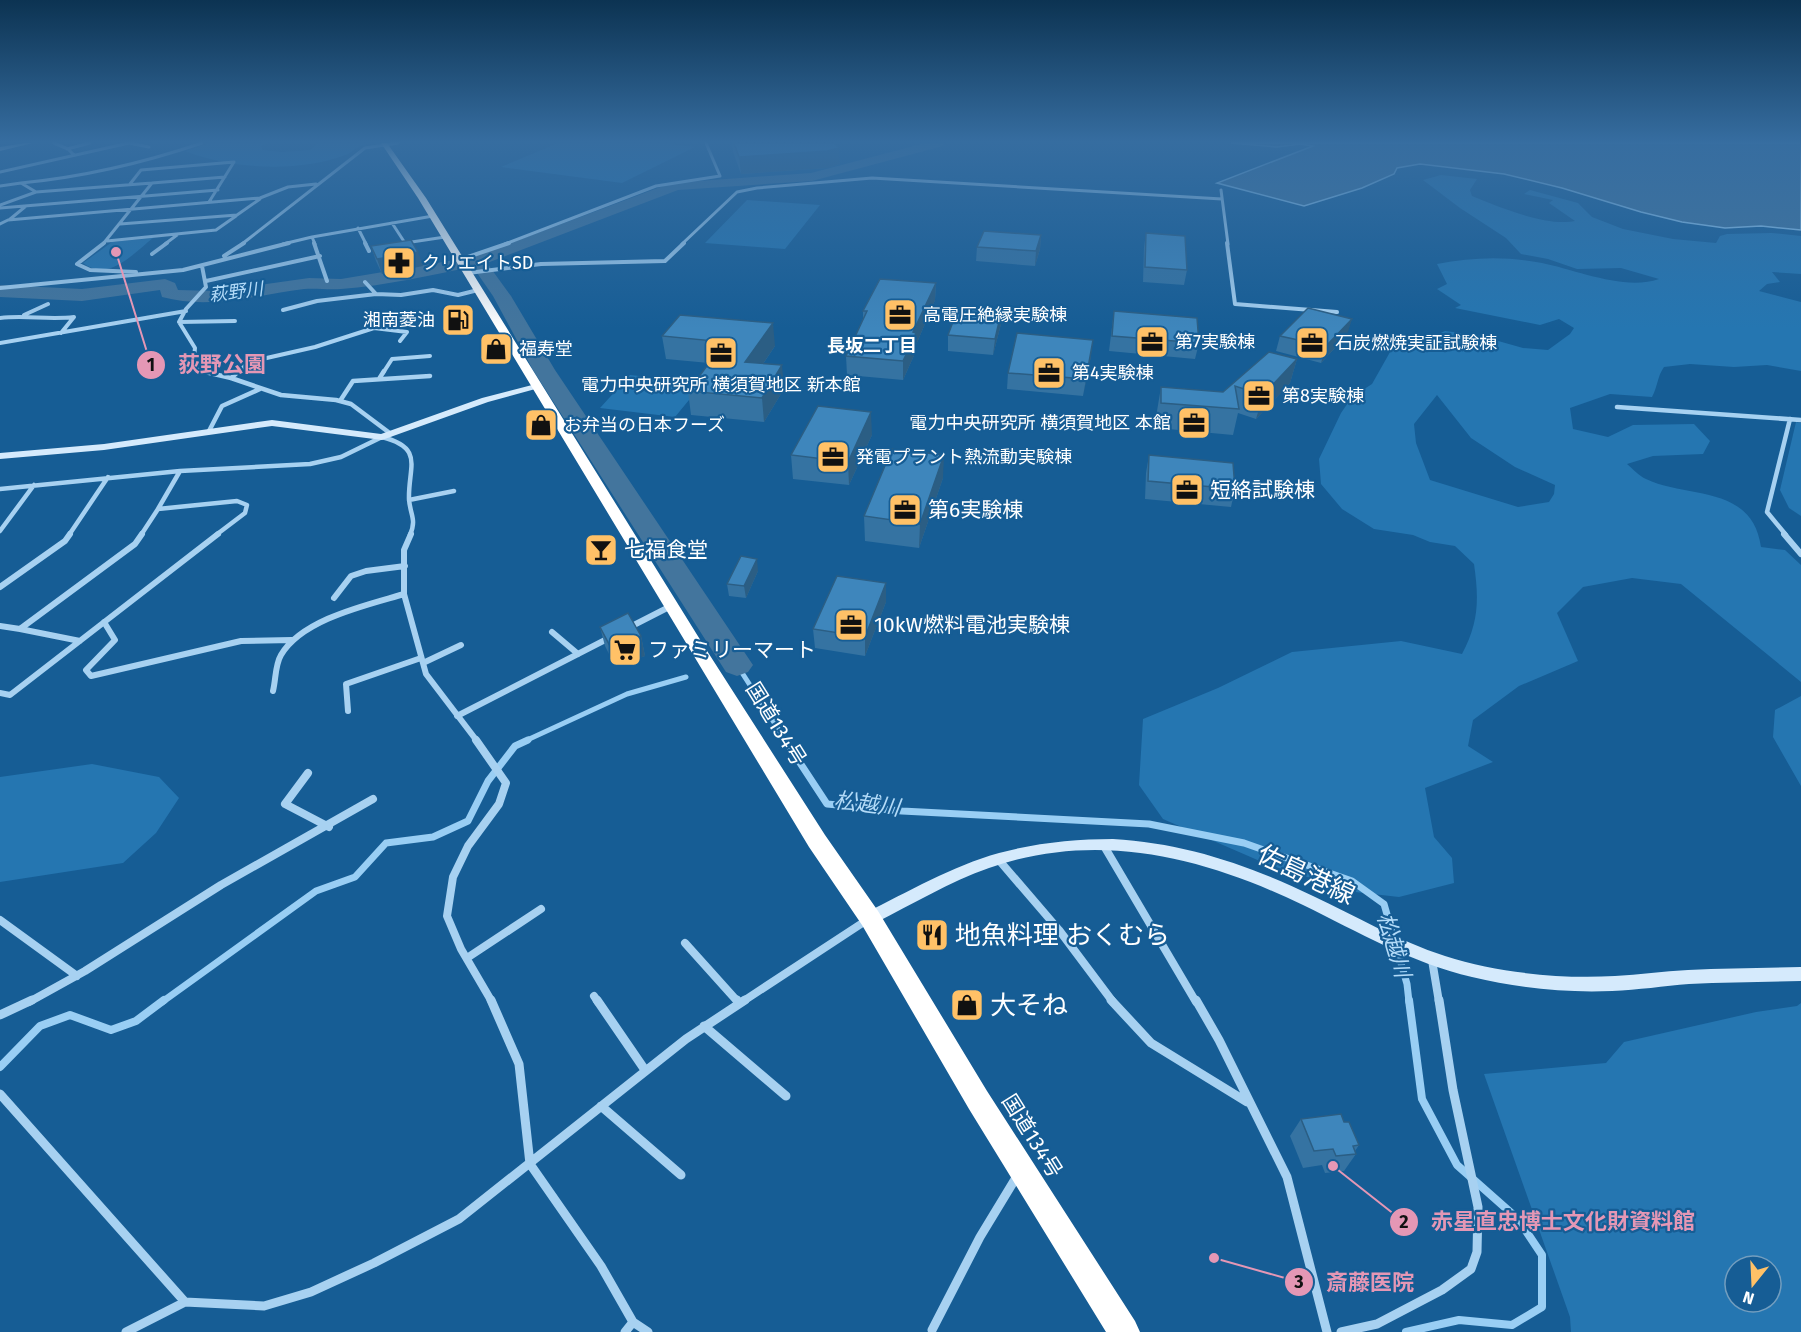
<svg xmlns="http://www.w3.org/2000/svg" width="1801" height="1332" viewBox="0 0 1801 1332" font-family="'Fira Sans','Noto Sans JP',sans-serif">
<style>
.green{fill:#2576b1;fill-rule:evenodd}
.water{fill:#43759d;stroke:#99cef4;stroke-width:1.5}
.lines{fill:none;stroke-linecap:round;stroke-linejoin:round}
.stream-far2{stroke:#99cef4;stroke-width:5}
.stream-far1{stroke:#99cef4;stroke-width:7}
.stream{stroke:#99cef4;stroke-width:8}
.river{fill:#43759d;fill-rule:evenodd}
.street-far5{stroke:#a7d1f1;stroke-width:3}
.street-far4{stroke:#a7d1f1;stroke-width:4}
.street-far3{stroke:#a7d1f1;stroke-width:4.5}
.street-far2{stroke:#a7d1f1;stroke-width:6}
.street-far1{stroke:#a7d1f1;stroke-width:8}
.street{stroke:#a7d1f1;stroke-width:9}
.secondary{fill:#d5eafc;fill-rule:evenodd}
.highway{fill:#fff;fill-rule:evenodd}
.wall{fill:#3573a2}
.shaded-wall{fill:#2b5e84}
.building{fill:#3e86bc;stroke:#2b5e84;stroke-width:1.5}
.labels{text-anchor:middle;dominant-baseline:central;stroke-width:4.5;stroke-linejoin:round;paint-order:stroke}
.far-poi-label{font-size:18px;fill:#fff;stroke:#165d95;text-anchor:start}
.far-water-label{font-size:18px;font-style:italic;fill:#b3dbf8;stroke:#165d95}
.far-neighbourhood-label{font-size:18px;font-weight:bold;fill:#fff;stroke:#165d95}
.poi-label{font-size:21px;fill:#fff;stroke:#165d95;text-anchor:start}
.street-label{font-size:21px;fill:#fff;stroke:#165d95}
.water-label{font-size:22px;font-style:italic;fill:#b3dbf8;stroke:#165d95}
.near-street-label{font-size:26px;fill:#fff;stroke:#165d95}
.near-poi-label{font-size:26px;fill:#fff;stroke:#165d95;text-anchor:start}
.leader{fill:none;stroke:#e497b5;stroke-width:2}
.callout-dot{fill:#e497b5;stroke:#165d95;stroke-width:2}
.mark-label{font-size:18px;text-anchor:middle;font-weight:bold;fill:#111}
.callout-label{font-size:22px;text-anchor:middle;font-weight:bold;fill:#e497b5;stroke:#165d95;stroke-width:4.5;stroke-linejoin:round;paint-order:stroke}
</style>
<rect width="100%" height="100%" fill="#165d95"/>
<path class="green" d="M 210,143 L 268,143 L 261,146 L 263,150 L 282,152 L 310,150 L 319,143 L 370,143 C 365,145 361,145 357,148 C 353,150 350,154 345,155 C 299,173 230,169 185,151 Z
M 558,143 L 661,143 L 695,147 L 622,183 L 501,167 Z
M 1441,175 L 1477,179 L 1470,190 L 1472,196 C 1499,207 1547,227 1575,221 L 1549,203 L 1553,200 L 1524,194 L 1530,190 L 1578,203 L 1592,217 L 1623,229 L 1673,239 L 1716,243 L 1720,236 L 1727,234 L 1772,233 L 1801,236 L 1801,274 L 1772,272 L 1780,282 L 1767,284 L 1759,291 L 1801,302 L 1801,371 L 1767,365 L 1734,367 L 1690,364 L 1664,367 C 1657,377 1658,386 1652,397 L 1610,394 L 1570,408 L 1573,429 L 1608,437 L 1633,425 L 1694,424 L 1710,441 L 1703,454 L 1653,456 L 1627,464 C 1633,469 1639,476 1646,479 C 1688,499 1752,484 1761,547 L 1785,550 L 1801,565 L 1801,682 L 1681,584 L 1632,578 L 1583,587 L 1557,613 L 1578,661 L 1519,686 L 1473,720 L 1468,746 L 1493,762 L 1425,788 L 1434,837 L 1452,858 L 1454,883 L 1399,897 L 1355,892 L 1269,865 L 1163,819 L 1139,785 L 1143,719 L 1218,688 L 1292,652 L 1401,641 L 1462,654 C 1479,622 1479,599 1474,564 L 1455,546 L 1430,542 L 1413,535 L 1374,529 L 1342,509 L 1321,484 L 1319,459 L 1341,413 L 1352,397 L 1372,384 L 1394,345 L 1418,343 L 1445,331 L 1477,335 L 1523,348 L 1548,350 L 1570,334 L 1574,328 L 1559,319 L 1540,325 L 1455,308 L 1461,305 L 1437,289 L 1447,284 L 1437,264 C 1473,257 1506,256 1542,263 C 1577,270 1624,291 1659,279 L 1621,268 L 1577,269 L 1548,259 L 1521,254 L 1506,238 L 1460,208 L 1423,180 ZM 1437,395 L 1471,438 L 1515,467 L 1555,485 L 1554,494 L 1549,502 L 1518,507 L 1430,480 L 1416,443 L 1414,424 Z
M 747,200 L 820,205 L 785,249 L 705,243 Z
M 153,238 C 134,253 108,283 83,263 L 112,242 Z
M 630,375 L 703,383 L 675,417 L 600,408 Z
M 1796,422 L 1801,423 L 1801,516 L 1789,508 L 1780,490 Z
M 1801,696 L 1801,786 L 1773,737 L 1775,710 Z
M 92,764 L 159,777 L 179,798 L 156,833 L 123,863 L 0,882 L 0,777 Z
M 1801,1003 L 1801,1332 L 1571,1332 L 1570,1317 L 1484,1074 L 1606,1063 L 1624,1042 L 1756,1012 L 1797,1006 ZM 1735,1266 L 1771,1266 L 1771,1302 L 1735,1302 Z"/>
<path class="water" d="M 1231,143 L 1801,143 L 1801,230 L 1761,226 L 1725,228 L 1682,222 L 1641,212 L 1562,188 L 1504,174 L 1420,164 L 1397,168 L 1394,174 L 1362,188 L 1304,206 L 1217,183 L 1313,146 L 1300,144 L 1277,147 Z"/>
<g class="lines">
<path class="stream-far2" d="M 728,667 L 737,665 L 786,741
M 525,741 L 627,694 L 686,677"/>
<path class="stream-far1" d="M 785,740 L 827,804 L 902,811 L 1149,824 L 1244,843 L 1352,881 L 1384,904 L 1407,984 L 1409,1002
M 162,1002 L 316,891 L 355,877 L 386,843 L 433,837 L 468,821 L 488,781 L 515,746 L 528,740"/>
<path class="stream" d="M 0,1067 L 40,1026 L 70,1015 L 111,1030 L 136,1021 L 164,1000
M 1406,1332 L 1459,1320 L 1512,1325 L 1542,1307 L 1542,1255 L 1518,1219 L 1457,1165 L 1422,1099 L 1409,1000"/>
<path class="river" d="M 925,143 L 945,143 L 943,146 L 812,181 L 678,190 L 487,263 L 511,296 L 555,370 L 753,665 L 748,672 L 737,676 L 726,672 L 533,370 L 493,296 L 473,267 C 429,275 385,286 341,289 C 328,290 316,288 304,289 C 256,295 210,310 162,297 L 160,290 L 82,301 L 0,297 L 0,285 L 82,289 L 165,279 L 175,283 L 178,290 L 217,291 L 309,278 L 341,279 L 473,257 L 671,183 L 811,173 Z"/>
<path class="street-far5" d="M 54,143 L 68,149 L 74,155
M 67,149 L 90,143
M 0,172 L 129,143 L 149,147
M 21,183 C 83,177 143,163 202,143
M 152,183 L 225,177
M 130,184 L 141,170 L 234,162 L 209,202
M 0,186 L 21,183 L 36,192
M 1221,190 L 1228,244
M 0,205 L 36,192 L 152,183 L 103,244
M 0,208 L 218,190
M 9,220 L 26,206
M 392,223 L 405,243 L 445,237
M 0,224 L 8,220 L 260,198 L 288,187 L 316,184
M 120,224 L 237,215 L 260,199
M 358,228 L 366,244
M 312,237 L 315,244
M 107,241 L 216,230 L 236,216
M 165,244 L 177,235
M 242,244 L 365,148 L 398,143
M 283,244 L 312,237 L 433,216
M 505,244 L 656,186 L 720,176 L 706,143
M 682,244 L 737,192 L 757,188 L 872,178 L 1222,199"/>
<path class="street-far4" d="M 104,243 L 77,264 L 90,270 L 136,272
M 314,243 L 327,281
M 365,243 L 369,251
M 1227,243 L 1235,304 L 1337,312
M 152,254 L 167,243
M 224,256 L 244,243
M 459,260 L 509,243
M 202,266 L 206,287 L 186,309 L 179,322 L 195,348 L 193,366 L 203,373
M 468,273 L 541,264 L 665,261 L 684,243
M 206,281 L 320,256
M 365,282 L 376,294
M 0,288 L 183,270 L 289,243
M 283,310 L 317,301 L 376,294 L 401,295 L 433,290 L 458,295 L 478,290
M 24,315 L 48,304
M 0,318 C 25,315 49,320 74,317 L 61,333
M 179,322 L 235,321
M 0,343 L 186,311
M 237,373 L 249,362 L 315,347 L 374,328 L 407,332 L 400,341
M 383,373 L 392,359 L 430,356"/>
<path class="street-far3" d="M 201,371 L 231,378 L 281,395 L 336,400 L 351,404 L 391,434
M 231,378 L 239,371
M 379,379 L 384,371
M 340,401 L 353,381 L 430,376
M 1617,407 L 1801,420
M 209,431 L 222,406 L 260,389
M 180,471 L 158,509 L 237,501 L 247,505 L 245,513 L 216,535
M 0,489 L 180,471 L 310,464 L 341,457 L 382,437 C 425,448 408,467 409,499 C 410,515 417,519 410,535
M 409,500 L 454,491
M 0,531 L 34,485
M 69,535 L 108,477
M 141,535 L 158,509
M 1786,535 L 1767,512 L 1790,419"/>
<path class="street-far2" d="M 411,534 L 404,550 L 404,594 L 426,674 L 477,741
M 1784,534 L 1801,554
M 0,587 L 65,541 L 70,534
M 334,598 L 351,576 L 366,571 L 405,566
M 104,622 L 115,640 L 86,670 L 91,676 L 241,641 L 292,640
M 0,626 L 20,629
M 628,628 L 671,606
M 552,632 L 578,654
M 80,641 L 20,629 L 135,544 L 142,534
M 423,663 L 461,645
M 273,691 C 276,679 275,665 281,655 C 302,619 367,605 404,594
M 0,693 L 10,695 L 218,534
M 348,711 L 346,684 L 421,658
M 457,716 L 609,638"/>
<path class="street-far1" d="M 476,740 L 506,783 L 499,804 L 468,846 L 453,877 L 447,916 L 461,949 L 492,1002
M 308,773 L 285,804 L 329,827
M 1104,846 L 1196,1002
M 998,859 L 1059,930 L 1113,1002
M 0,920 L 77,976
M 685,943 L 738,1002
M 467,958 L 541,909
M 1432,960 L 1439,1002
M 594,996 L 598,1002
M 29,1002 L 85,971 L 221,885 L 373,799
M 742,1002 L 867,920"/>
<path class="street" d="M 491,1000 L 519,1064 L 530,1164 L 601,1266 L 633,1322 L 648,1332
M 597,1000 L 645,1070
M 737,1000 L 739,1003
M 1111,1000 L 1151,1043 L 1247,1102
M 1196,1000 L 1219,1040 L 1287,1177 L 1327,1332
M 0,1015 L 32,1000
M 704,1026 L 786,1096
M 0,1094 L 185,1302 L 264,1306 L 311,1292 L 374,1263 L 459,1219 L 686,1039 L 745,1000
M 601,1106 L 681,1175
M 932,1330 L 980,1237 L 1017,1176
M 126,1332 L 185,1302
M 625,1332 L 633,1322
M 1341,1332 L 1377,1324 L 1442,1290 L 1471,1269 L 1477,1252 L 1478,1207 L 1453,1090 L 1439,1000"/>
<path class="secondary" d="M 25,143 L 33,143 L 0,151 L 0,147 Z
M 536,384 L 540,386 L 539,388 L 488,402 L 382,440 L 272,426 L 104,450 L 0,459 L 0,453 L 104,444 L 272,420 L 381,434 L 482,398 Z
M 1113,839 C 1184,843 1249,865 1313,896 C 1356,916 1398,941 1445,956 C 1499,973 1559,979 1615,976 C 1639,975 1663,971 1688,970 C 1725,968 1763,968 1801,967 L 1801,981 C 1764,982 1727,982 1689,984 C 1664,986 1638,990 1612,991 C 1565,993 1518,988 1472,977 C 1412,963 1358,932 1303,905 C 1203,857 1098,830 989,868 C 949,882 913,904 875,923 L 870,925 L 865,923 L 862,918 L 865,913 C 908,892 952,866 999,853 C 1036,843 1075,839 1113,839 Z"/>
<path class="highway" d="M 381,143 L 387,143 L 426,198 L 709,654 L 825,835 L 878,911 L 987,1091 L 1135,1321 L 1140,1332 L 1106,1332 L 969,1109 L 862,925 L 809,847 L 418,198 Z"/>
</g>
<path class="wall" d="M 732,143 L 834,143 L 840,164 L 828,168 L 741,174 L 733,152 Z
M 1146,233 L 1187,270 L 1184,285 L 1143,282 L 1144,247 Z
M 1041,235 L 1040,249 L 1035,266 L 976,261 L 977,247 Z
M 371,246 L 423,266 L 382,274 L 376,261 Z
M 936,283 L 935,300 L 916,345 L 916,351 L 903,380 L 847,375 L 846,356 L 863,319 L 863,311 Z
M 1002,309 L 1001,324 L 993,355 L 948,351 L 948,335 Z
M 1114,311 L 1199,343 L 1195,359 L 1109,351 Z
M 1347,335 L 1321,363 L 1276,351 L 1280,336 Z
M 662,336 L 775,346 L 763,364 L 784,389 L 764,422 L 691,415 L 688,391 L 709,363 L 666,359 Z
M 1269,352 L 1297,359 L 1290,383 L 1256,419 L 1238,413 L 1233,435 L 1157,428 L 1157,411 L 1161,387 L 1223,392 Z
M 1091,356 L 1083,396 L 1007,389 L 1008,373 Z
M 872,435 L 849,485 L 793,479 L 791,455 Z
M 1149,455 L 1235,489 L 1231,507 L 1145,499 L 1146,473 Z
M 943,478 L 919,548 L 865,541 L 864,516 Z
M 758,571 L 746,598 L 729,596 L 727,584 Z
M 886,602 L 865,656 L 815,648 L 813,629 Z
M 600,627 L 641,636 L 645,656 L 615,666 L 605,646 Z
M 1301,1119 L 1344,1122 L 1359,1145 L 1355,1151 L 1356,1154 L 1344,1171 L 1325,1173 L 1322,1165 L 1303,1168 L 1290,1136 Z"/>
<path class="shaded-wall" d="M 839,148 L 840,164 L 828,168 L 741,174 L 739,157 Z
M 1041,235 L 1040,249 L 1035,266 L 1036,251 Z
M 418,252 L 423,266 L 382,274 L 377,259 Z
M 936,283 L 935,300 L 916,345 L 916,351 L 903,380 L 903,361 L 913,332 Z
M 1002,309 L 1001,324 L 993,355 L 995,339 Z
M 1352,319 L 1347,335 L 1321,363 L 1326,346 Z
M 773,323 L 775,346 L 748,386 L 745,362 Z
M 1093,340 L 1091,356 L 1083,396 L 1086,379 Z
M 1297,359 L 1290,383 L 1256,419 L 1263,395 Z
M 782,365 L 784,389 L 764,422 L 762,398 Z
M 871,412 L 872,435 L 849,485 L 848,462 Z
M 944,455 L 943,478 L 919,548 L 920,524 Z
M 757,559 L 758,571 L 746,598 L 744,586 Z
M 886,583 L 886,602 L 865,656 L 865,637 Z
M 641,636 L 645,656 L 615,666 L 610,646 Z"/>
<path class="building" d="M 734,143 L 834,143 L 839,148 L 827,151 L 739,157 Z
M 984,231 L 1041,235 L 1036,251 L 977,247 Z
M 1146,233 L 1185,236 L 1187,270 L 1145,267 Z
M 411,240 L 418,252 L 377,259 L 371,246 Z
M 880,279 L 936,283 L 913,332 L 916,333 L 903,361 L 846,356 L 867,311 L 863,311 Z
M 959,306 L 1002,309 L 995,339 L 948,335 Z
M 1308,308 L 1352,319 L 1326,346 L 1280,336 Z
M 1114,311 L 1197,318 L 1199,343 L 1112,336 Z
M 680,315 L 773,323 L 745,362 L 782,365 L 762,398 L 688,391 L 725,342 L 662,336 Z
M 1017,333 L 1093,340 L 1086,379 L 1008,373 Z
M 1269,352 L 1297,359 L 1263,395 L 1235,386 L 1239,409 L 1161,403 L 1161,387 L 1223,392 Z
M 818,406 L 871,412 L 848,462 L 791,455 Z
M 892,449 L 944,455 L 920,524 L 864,516 Z
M 1149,455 L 1233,463 L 1235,489 L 1148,481 Z
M 741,556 L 757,559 L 744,586 L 727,584 Z
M 837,576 L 886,583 L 865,637 L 813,629 Z
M 628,613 L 641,636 L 610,646 L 600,627 Z
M 1341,1114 L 1344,1122 L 1349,1122 L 1359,1145 L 1353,1146 L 1356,1154 L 1336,1156 L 1333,1149 L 1314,1151 L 1301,1119 Z"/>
<linearGradient id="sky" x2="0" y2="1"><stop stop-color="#0c3352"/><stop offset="0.43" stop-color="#366da0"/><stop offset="1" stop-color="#366da0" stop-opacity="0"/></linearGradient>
<rect width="1801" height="329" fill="url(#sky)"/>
<defs>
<symbol id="pharmacy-square" viewBox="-11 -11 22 22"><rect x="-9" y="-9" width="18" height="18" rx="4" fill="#ffc167" stroke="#165d95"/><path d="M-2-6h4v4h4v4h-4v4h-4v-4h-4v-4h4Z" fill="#111"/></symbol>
<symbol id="office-square" viewBox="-11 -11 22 22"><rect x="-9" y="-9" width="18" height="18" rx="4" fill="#ffc167" stroke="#165d95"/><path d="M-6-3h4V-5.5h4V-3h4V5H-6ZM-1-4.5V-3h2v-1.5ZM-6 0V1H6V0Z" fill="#111"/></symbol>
<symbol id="fuel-square" viewBox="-11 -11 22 22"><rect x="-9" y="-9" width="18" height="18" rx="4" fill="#ffc167" stroke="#165d95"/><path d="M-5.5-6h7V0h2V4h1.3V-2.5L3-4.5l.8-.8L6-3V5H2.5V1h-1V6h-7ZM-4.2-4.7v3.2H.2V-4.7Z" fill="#111"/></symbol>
<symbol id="shop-square" viewBox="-11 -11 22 22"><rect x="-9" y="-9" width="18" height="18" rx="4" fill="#ffc167" stroke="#165d95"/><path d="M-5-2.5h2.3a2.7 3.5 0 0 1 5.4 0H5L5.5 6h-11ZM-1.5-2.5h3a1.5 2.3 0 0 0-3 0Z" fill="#111"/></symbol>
<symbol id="bar-square" viewBox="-11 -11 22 22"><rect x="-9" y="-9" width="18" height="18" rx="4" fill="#ffc167" stroke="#165d95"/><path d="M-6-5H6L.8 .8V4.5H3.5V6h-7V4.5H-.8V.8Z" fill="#111"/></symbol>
<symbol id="supermarket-square" viewBox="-11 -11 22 22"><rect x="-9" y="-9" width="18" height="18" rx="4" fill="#ffc167" stroke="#165d95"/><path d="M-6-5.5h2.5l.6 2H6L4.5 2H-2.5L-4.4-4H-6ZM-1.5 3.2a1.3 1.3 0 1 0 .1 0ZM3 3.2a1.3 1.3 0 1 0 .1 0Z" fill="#111"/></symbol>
<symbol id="restaurant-square" viewBox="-11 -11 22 22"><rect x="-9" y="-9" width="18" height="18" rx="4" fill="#ffc167" stroke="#165d95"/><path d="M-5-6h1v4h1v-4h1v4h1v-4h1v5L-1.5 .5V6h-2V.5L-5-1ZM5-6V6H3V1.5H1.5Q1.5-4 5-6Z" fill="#111"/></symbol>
</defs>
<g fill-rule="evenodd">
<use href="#pharmacy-square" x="380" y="244" width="38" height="38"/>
<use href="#office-square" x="881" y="296" width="38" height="38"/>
<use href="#fuel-square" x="439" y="301" width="38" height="38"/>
<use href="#office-square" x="1133" y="323" width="38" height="38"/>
<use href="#office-square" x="1293" y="324" width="38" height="38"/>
<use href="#shop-square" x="477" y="330" width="38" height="38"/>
<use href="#office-square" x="702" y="334" width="38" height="38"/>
<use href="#office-square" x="1030" y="354" width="38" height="38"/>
<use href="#office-square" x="1240" y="377" width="38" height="38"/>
<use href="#office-square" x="1175" y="404" width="38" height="38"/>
<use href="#shop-square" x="522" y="406" width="38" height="38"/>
<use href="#office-square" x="814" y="438" width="38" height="38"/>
<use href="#office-square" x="1168" y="471" width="38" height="38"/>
<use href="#office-square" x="886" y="491" width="38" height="38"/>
<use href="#bar-square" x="582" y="531" width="38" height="38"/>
<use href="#office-square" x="832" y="606" width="38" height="38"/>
<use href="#supermarket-square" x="606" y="631" width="38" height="38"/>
<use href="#restaurant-square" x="913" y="916" width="38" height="38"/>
<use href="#shop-square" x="948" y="986" width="38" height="38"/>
</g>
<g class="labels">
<g class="far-poi-label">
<text x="422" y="263">クリエイトSD</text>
<text x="923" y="315">高電圧絶縁実験棟</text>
<text x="435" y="320" text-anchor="end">湘南菱油</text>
<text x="1175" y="342">第7実験棟</text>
<text x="1335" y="343">石炭燃焼実証試験棟</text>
<text x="519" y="349">福寿堂</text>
<text x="1072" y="373">第4実験棟</text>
<text x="721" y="385" text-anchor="middle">電力中央研究所 横須賀地区 新本館</text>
<text x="1282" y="396">第8実験棟</text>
<text x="1171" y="423" text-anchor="end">電力中央研究所 横須賀地区 本館</text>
<text x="564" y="425">お弁当の日本フーズ</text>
<text x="856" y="457">発電プラント熱流動実験棟</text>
</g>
<g class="far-water-label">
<text transform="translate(236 292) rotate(-7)">萩野川</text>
</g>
<g class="far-neighbourhood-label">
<text x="872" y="346">長坂二丁目</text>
</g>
<g class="poi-label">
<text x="1210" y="490">短絡試験棟</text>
<text x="928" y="510">第6実験棟</text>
<text x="624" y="550">七福食堂</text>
<text x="874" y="625">10kW燃料電池実験棟</text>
<text x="648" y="650">ファミリーマート</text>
</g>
<g class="street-label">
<text transform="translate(776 724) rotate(58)">国道134号</text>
<text transform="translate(1032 1136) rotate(58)">国道134号</text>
</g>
<g class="water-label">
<text transform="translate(867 804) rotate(7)">松越川</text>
<text transform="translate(1394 945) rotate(73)">松越川</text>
</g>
<g class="near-street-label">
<text transform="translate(1306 875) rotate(25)">佐島港線</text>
</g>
<g class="near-poi-label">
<text x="955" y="935">地魚料理 おくむら</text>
<text x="990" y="1005">大そね</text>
</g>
</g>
<path class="leader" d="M116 252L151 365M1333 1166L1404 1222M1214 1258L1299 1282"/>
<g class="callout-dot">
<circle cx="116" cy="252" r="6"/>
<circle cx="1333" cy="1166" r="6"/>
<circle cx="1214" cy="1258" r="6"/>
<circle cx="151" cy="365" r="15"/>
<circle cx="1404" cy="1222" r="15"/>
<circle cx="1299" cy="1282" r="15"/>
</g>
<g class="mark-label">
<text x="151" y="371">1</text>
<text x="1404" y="1228">2</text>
<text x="1299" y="1288">3</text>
</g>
<g class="callout-label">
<text x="222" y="372">荻野公園</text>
<text x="1563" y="1229">赤星直忠博士文化財資料館</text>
<text x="1370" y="1290">斎藤医院</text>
</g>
<g transform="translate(1753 1284) rotate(198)"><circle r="28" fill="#165d95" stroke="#739ebf" stroke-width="1.5"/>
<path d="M0-4.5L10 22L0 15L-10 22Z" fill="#ffc167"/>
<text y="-9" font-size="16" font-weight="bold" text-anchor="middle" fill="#ffffff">N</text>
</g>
</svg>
